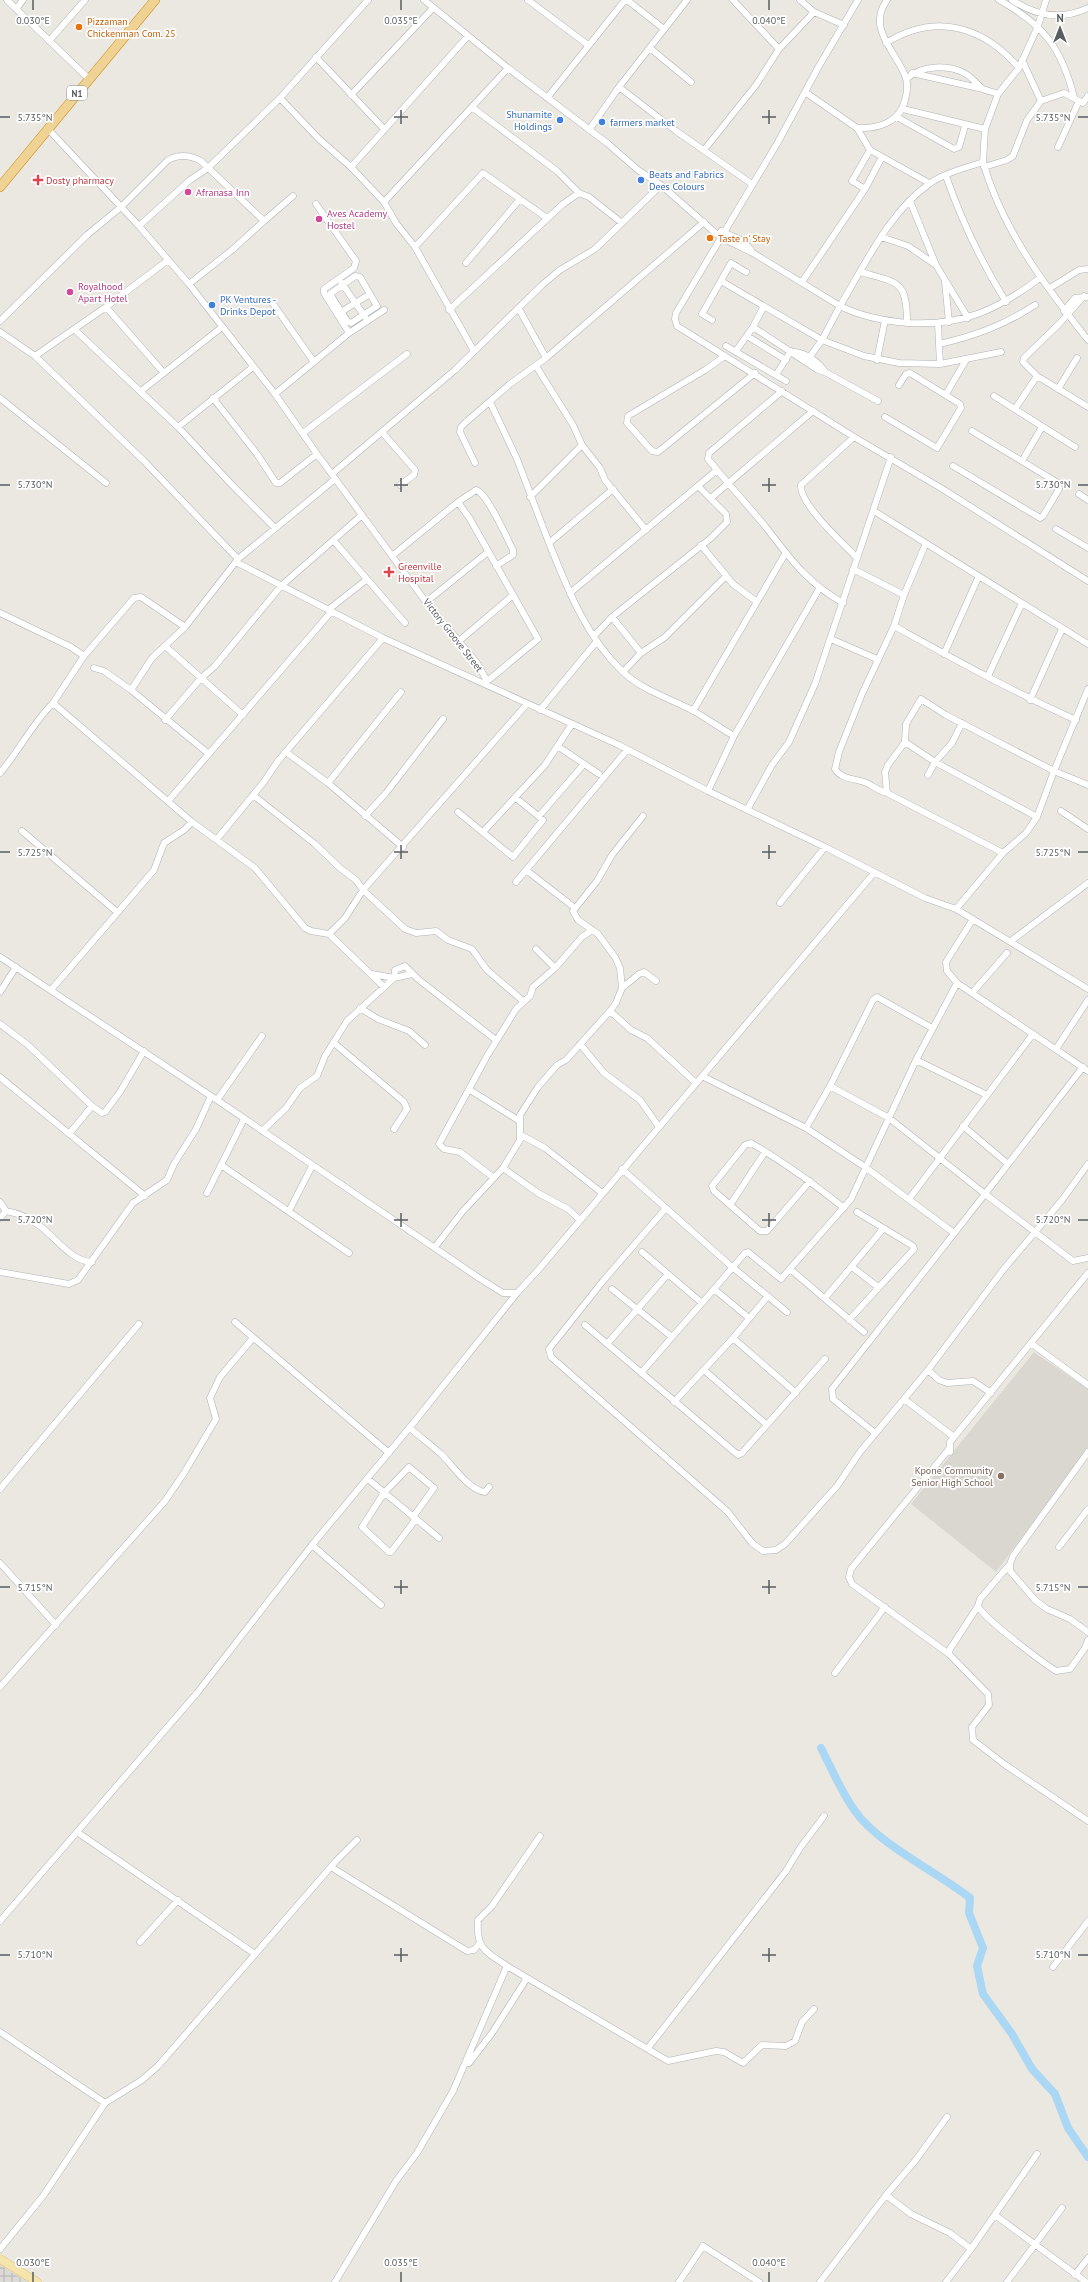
<svg xmlns="http://www.w3.org/2000/svg" width="1088" height="2282" viewBox="0 0 1088 2282" font-family="'PT Sans',sans-serif">
<style>
.industrial{fill:url(#industrial-grid)}
.education{fill:#dad7d0}
.lines{fill:none;stroke-linecap:round;stroke-linejoin:round}
.river{stroke:#a9d7f4;stroke-width:8}
.minor-casing{stroke:#afb2b5;stroke-width:7}
.major-casing{stroke:#dfb766;stroke-width:9}
.highway-casing{stroke:#d18f1b;stroke-width:10}
.minor{stroke:#fff;stroke-width:6}
.major{stroke:#f4e5ad;stroke-width:8}
.highway{stroke:#efd394;stroke-width:9}
.ticks{fill:none;stroke:#5a5d60;stroke-width:1.5}
.food-dot{fill:#e8710a;stroke:#fff;stroke-width:1.5}
.shop-dot{fill:#3f7fe0;stroke:#fff;stroke-width:1.5}
.health-dot{fill:#e0444e;stroke:#fff;stroke-width:1.5}
.hotel-dot{fill:#d1479c;stroke:#fff;stroke-width:1.5}
.education-dot{fill:#8d6e63;stroke:#fff;stroke-width:1.5}
.labels{text-anchor:middle;dominant-baseline:central;stroke-width:3.5;stroke-linejoin:round;paint-order:stroke}
.shield{fill:#fff;stroke:#8c8e90;stroke-width:1}
.shield-label{font-size:9px;font-weight:bold;fill:#5a5d60}
.food-label{font-size:10px;fill:#c56008;stroke:#fff;text-anchor:start}
.shop-label{font-size:10px;fill:#366cbe;stroke:#fff;text-anchor:start}
.health-label{font-size:10px;fill:#be3a42;stroke:#fff;text-anchor:start}
.hotel-label{font-size:10px;fill:#b23c85;stroke:#fff;text-anchor:start}
.street-label{font-size:10px;fill:#5a5d60;stroke:#fff}
.education-label{font-size:10px;fill:#785e54;stroke:#fff;text-anchor:end}
.ticks-label{font-size:10px;text-anchor:middle;fill:#5a5d60;stroke:#fff;stroke-width:3.5;stroke-linejoin:round;paint-order:stroke}
</style>
<defs>
<pattern id="industrial-grid" width="8" height="8" patternUnits="userSpaceOnUse"><rect width="8" height="8" fill="#dcdad6"/><path d="M0 4h8M4 0v8" fill="none" stroke="#b5b4b1"/></pattern>
</defs>
<rect width="100%" height="100%" fill="#ebe8e1"/>
<path class="industrial" d="M 0,2265 L 21,2278 L 28,2282 L 0,2282 Z"/>
<path class="education" d="M 1034,1352 L 1088,1389 L 1088,1448 L 996,1572 L 911,1504 Z"/>
<g class="lines">
<path class="river" d="M 821,1748 C 832,1769 841,1792 855,1811 C 878,1844 937,1872 970,1898 L 969,1913 L 983,1948 L 977,1966 L 983,1994 L 1012,2034 L 1032,2069 L 1055,2094 L 1068,2128 L 1088,2157"/>
<defs>
<path id="minor" d="M 7,0 L 89,79
M 424,0 L 508,68 L 607,143 L 638,170 L 661,185 L 720,237 L 753,253 L 840,306 C 864,266 890,211 929,184 C 944,173 965,168 983,162 C 1002,229 1045,286 1088,340
M 528,0 L 588,45
M 627,0 L 664,29
M 733,0 L 779,49
M 800,0 L 814,12 L 844,25
M 858,0 L 819,66 L 778,142 L 676,313 L 675,319 L 677,326 L 854,437 L 941,488 L 1088,581
M 999,0 C 1044,25 1061,47 1074,97
M 1012,0 C 1036,16 1061,21 1088,8
M 16,9 L 23,0
M 49,41 L 85,0
M 886,43 C 935,13 982,25 1019,68
M 651,49 L 691,82
M 316,57 L 384,129
M 1022,60 L 1041,101
M 912,73 L 983,89
M 906,79 C 922,65 948,64 966,74 C 973,78 977,85 983,89 C 987,91 993,92 998,94
M 619,87 L 676,131 L 752,184
M 805,92 L 857,128 L 870,150 L 929,183
M 351,95 L 433,8
M 280,98 L 319,139 L 351,167 L 468,36
M 547,98 L 625,0
M 473,108 L 557,171 L 579,193
M 903,109 L 985,129
M 897,117 L 954,149 L 959,147 L 965,126
M 857,128 C 879,129 900,122 905,100 C 907,93 908,85 906,78 C 897,52 866,29 887,0
M 48,129 L 139,226 L 189,284 L 275,394 L 317,454 L 426,602 L 477,663 L 487,681
M 589,130 L 619,87 L 687,0
M 1058,147 L 1079,101
M 704,150 L 756,85 L 779,49 L 814,12
M 983,162 L 985,129 L 998,94 L 1019,68 L 1038,26 L 1046,0
M 351,167 L 384,202 L 508,68
M 984,167 L 1007,160 L 1013,156 L 1027,120 L 1041,101 L 1064,93 L 1083,103 L 1088,96
M 946,176 C 962,222 980,260 1006,302
M 865,189 L 852,181 L 870,150
M 910,201 L 936,265 L 968,318
M 384,202 L 396,223 L 415,247 L 474,351
M 316,204 L 356,261 L 354,268 L 324,289 L 324,293 L 349,333
M 139,226 L 190,180 L 208,168 L 280,98 L 368,0
M 721,231 L 743,241 L 751,250
M 881,237 L 908,246 L 936,265
M 415,247 L 483,173 L 547,218
M 466,263 L 520,199
M 861,272 C 898,283 907,280 907,323
M 355,276 L 360,277 L 377,306 L 351,323 L 348,322 L 330,294 Z
M 721,281 L 822,340 L 864,356 L 899,363 L 940,364 L 1001,352
M 341,282 L 365,317
M 802,282 L 865,189 L 882,157
M 945,282 L 949,322
M 189,284 L 232,250 L 264,221
M 1050,288 L 1079,270 L 1088,269
M 1084,296 L 1059,324 L 1024,358 L 1023,362 L 1037,376 L 1088,407
M 271,301 L 314,362
M 106,307 L 164,373
M 519,309 L 546,358
M 449,310 L 563,204 L 579,193 L 589,197 L 622,223
M 1064,311 L 1075,298 L 1088,297
M 341,312 L 370,294
M 712,320 L 702,314 L 731,263 L 746,272
M 0,321 L 87,235 L 121,207 L 168,160 C 179,154 190,155 201,161 L 264,221 L 293,196
M 938,324 L 940,364
M 753,327 L 764,306
M 74,329 L 178,427 L 233,486 L 275,528
M 0,332 L 35,356 L 144,461 L 238,559
M 747,336 L 786,360
M 939,344 C 975,336 1004,325 1035,305
M 726,346 L 786,381
M 736,351 L 753,327 L 818,370 L 825,372 L 878,401
M 793,352 C 804,351 820,363 825,372
M 35,356 L 106,307 L 168,260
M 725,356 L 705,370 L 628,416 L 627,423 L 652,451 L 658,452 L 755,373
M 877,360 L 885,320
M 806,362 L 822,340 L 840,306 C 862,317 884,321 908,323 C 963,326 997,310 1040,278
M 536,366 L 573,425 L 582,445 L 600,468 L 605,480 L 646,530
M 776,375 L 791,351
M 1058,389 L 1077,358
M 141,391 L 222,327
M 275,394 L 349,333 L 384,310
M 946,394 L 966,360
M 994,396 L 1075,447
M 0,398 L 106,483
M 213,398 L 257,454 L 276,483 L 280,483 L 317,454
M 490,402 L 517,459 L 549,543
M 1015,409 L 1037,376
M 885,417 L 937,448 L 961,408 L 960,404 L 910,373 L 906,374 L 899,385
M 178,427 L 253,367
M 382,432 L 415,470 L 414,475 L 400,485
M 303,433 L 407,354
M 854,437 L 801,485 C 799,504 844,544 857,558
M 1022,461 L 1042,427
M 475,463 L 460,432 L 461,427 L 466,422 L 510,384 L 546,358 L 704,222
M 953,466 L 1040,518 L 1043,516 L 1059,489 L 1058,483 L 972,431
M 717,470 L 708,459 L 709,453 L 782,391
M 332,474 L 455,370 L 542,285 L 560,270 L 595,249 L 661,185
M 613,489 L 549,543 C 568,590 586,637 623,672 C 642,690 669,698 692,710 C 706,718 720,728 734,736
M 1079,494 L 1088,500
M 530,497 L 582,445
M 711,498 L 813,411
M 458,502 L 470,519 L 538,639 L 485,683
M 874,511 L 1088,644
M 1056,529 L 1088,548
M 334,541 L 405,623
M 701,545 L 733,584 L 757,602
M 392,556 L 458,502 L 476,490 C 487,493 507,538 513,550 L 513,555 L 496,566
M 236,562 L 383,638 L 619,745 L 708,791 L 825,847 L 925,898 L 956,909 L 1088,989
M 853,569 L 904,595 L 894,626 C 954,659 1013,692 1076,720
M 570,593 L 717,470 C 733,489 749,507 765,526 C 789,557 807,583 843,603
M 904,595 L 926,543
M 426,602 L 488,552
M 328,610 L 366,580
M 0,613 L 71,647 L 84,656
M 612,617 L 641,653
M 894,626 L 862,694 L 839,752 L 835,769 C 842,780 855,778 867,783 C 874,787 879,791 887,793 L 1003,853
M 185,627 L 141,597 L 134,598 L 84,656 L 53,703 L 192,822 L 255,868 L 305,928 L 311,931 L 329,934 L 345,918 L 363,890 L 527,704
M 594,636 L 612,617 L 711,538 L 727,522 L 726,514 L 698,486
M 831,639 L 877,659
M 459,641 L 512,596
M 165,646 L 243,715
M 944,654 L 978,578
M 94,668 L 104,671 L 131,690 L 209,754
M 623,672 L 641,653 L 665,637 L 726,576
M 988,676 L 1022,603
M 131,690 L 152,658 L 185,627 L 238,559 L 335,479
M 1030,700 L 1062,629
M 540,710 L 597,641
M 693,711 L 785,554
M 165,720 L 201,678 L 214,667 L 281,586 L 362,515
M 905,742 L 935,762 L 1037,817
M 559,747 L 599,774
M 286,752 L 328,783 L 403,847
M 0,773 C 19,751 32,724 53,703
M 928,775 L 935,762 L 952,743 L 962,723
M 328,783 L 401,692
M 708,791 L 734,736 L 819,589
M 887,793 L 885,772 L 888,765 L 905,742 L 906,724 L 921,699 L 946,715 L 1054,771 L 1088,689
M 253,795 L 315,844 L 340,868 L 356,880 L 363,890 L 405,929 L 416,933 L 436,931 L 448,940 L 472,949 L 487,970 L 523,1001
M 169,800 L 331,612
M 747,810 L 772,765 L 789,742 L 815,684 L 891,457
M 1061,811 L 1088,829
M 458,812 L 513,857 L 543,820 L 516,798
M 365,816 L 386,793 L 443,719
M 539,816 L 584,764
M 22,831 L 117,912
M 483,832 L 545,765 L 572,724
M 217,839 L 263,783 L 278,761 L 383,638
M 526,870 L 575,908
M 516,882 L 627,750
M 780,903 L 825,847
M 956,909 L 1003,853 L 1026,833 L 1037,817 L 1054,771 L 1088,785
M 329,934 L 383,986
M 1011,941 L 1088,883
M 536,949 L 555,968
M 0,957 L 217,1100 L 479,1278 L 503,1293 L 517,1293 L 539,1269 L 874,873
M 372,974 L 394,978 L 395,970 L 405,966 L 418,979 L 496,1040
M 957,983 L 947,971 L 946,962 L 973,919
M 622,988 L 639,974 L 644,972 L 656,981
M 51,990 L 154,870 L 164,843 L 184,830 L 192,822
M 0,992 L 16,967
M 972,993 L 1007,953
M 360,1008 L 378,1019 L 409,1031 L 425,1045
M 610,1011 L 631,1030 L 647,1038 L 696,1083
M 0,1024 L 28,1045 L 92,1106 L 102,1113 L 105,1112 L 120,1092 L 144,1051
M 334,1043 L 404,1102 L 407,1109 L 394,1129
M 580,1044 L 604,1073 L 640,1100 L 659,1127
M 1056,1049 L 1088,1000
M 916,1060 L 987,1095
M 1083,1067 L 985,1194 L 1073,1261 L 1088,1258
M 702,1076 L 806,1128 L 865,1167 L 954,1233
M 0,1077 L 145,1196
M 830,1086 L 889,1118 L 985,1194 L 832,1389 L 833,1399 L 875,1433
M 470,1090 L 518,1120
M 217,1100 L 262,1036
M 963,1126 L 1008,1164
M 806,1128 L 830,1086 L 873,1000 L 877,997 L 932,1028
M 262,1131 L 286,1108 L 300,1088 L 317,1076 L 325,1056 L 347,1021 L 394,978 L 412,974
M 69,1134 L 92,1106
M 521,1135 L 545,1148 L 602,1193
M 221,1165 L 349,1253
M 503,1168 L 538,1193 L 568,1209 L 580,1220
M 622,1169 L 731,1266 L 787,1312
M 494,1178 L 460,1152 L 444,1149 L 439,1144 L 487,1056 L 516,1009 L 530,996 L 533,987 L 555,968 L 582,937 L 592,930
M 810,1181 L 767,1231 L 760,1231 L 714,1191 L 712,1186 L 745,1145 L 751,1143 C 784,1162 814,1184 844,1208
M 207,1193 L 244,1119
M 909,1199 L 1033,1034
M 0,1202 L 6,1211 C 18,1213 29,1218 40,1226 C 55,1237 72,1262 92,1262
M 730,1205 L 765,1152
M 666,1208 L 603,1281 L 549,1349 L 551,1357 L 728,1512 L 752,1543 L 763,1551 L 776,1550 L 785,1544 L 837,1486 L 860,1452 L 928,1370 L 1003,1270 L 1062,1200 L 1088,1164
M 289,1211 L 312,1166
M 0,1218 L 6,1211
M 435,1247 L 463,1211 L 503,1168 L 520,1140 L 520,1115 L 538,1087 L 557,1065 L 566,1060 L 610,1011 L 616,1003 L 622,988 L 620,968 L 615,957 L 598,934 L 578,920 L 573,911 L 597,881 L 612,855 L 643,816
M 642,1252 L 702,1303 L 672,1337
M 852,1267 L 878,1287
M 790,1269 L 864,1332
M 0,1272 L 69,1284 L 78,1280 L 133,1203 L 167,1180 L 174,1164 L 196,1129 L 211,1096
M 612,1289 L 672,1337 L 641,1373
M 714,1289 L 749,1318
M 825,1298 L 883,1229
M 702,1303 L 745,1253 L 748,1252 L 781,1279 L 851,1199 L 916,1060 L 957,983 L 1088,1071
M 849,1320 L 914,1249 L 913,1246 L 857,1212
M 235,1322 L 389,1453
M 585,1325 L 738,1455 L 742,1453 L 825,1359
M 733,1338 L 796,1393
M 607,1344 L 668,1274
M 1032,1344 L 1088,1385
M 704,1370 L 767,1425
M 928,1370 L 939,1380 L 947,1383 L 973,1381 L 991,1393
M 904,1399 L 954,1437
M 674,1402 L 733,1338 L 768,1296
M 410,1428 C 420,1437 431,1445 441,1454 C 452,1464 468,1490 485,1492 L 489,1487
M 949,1449 L 851,1569 L 849,1577 L 852,1584 L 949,1654
M 950,1452 L 950,1442 L 1088,1273
M 1088,1452 L 1013,1556 L 1010,1564 L 1010,1571 L 1035,1600 L 1047,1609 L 1070,1619 L 1088,1632
M 368,1479 L 439,1538
M 0,1489 L 139,1324
M 413,1517 L 434,1488 L 409,1467 L 384,1493 L 362,1527 L 389,1552 L 391,1552 L 416,1519
M 312,1545 L 381,1605
M 1059,1547 L 1088,1509
M 0,1563 L 56,1625
M 1010,1564 L 980,1599 L 978,1606 C 983,1618 1042,1662 1056,1671 L 1070,1669 L 1085,1648 L 1088,1640
M 978,1606 L 950,1649 L 949,1654 L 988,1694 L 989,1705 L 972,1727 L 973,1740 L 1004,1764 L 1088,1821
M 835,1673 L 885,1607
M 0,1687 L 165,1501 L 184,1473 L 216,1419 L 210,1398 L 220,1377 L 253,1338
M 77,1832 L 255,1954
M 540,1836 L 492,1906 L 478,1920 C 476,1949 485,1951 507,1966 L 668,2061 L 716,2051 L 724,2052 L 743,2063 L 762,2045 L 786,2046 L 795,2041 L 802,2022 L 814,2009
M 331,1867 L 467,1951 L 474,1950 L 479,1944
M 0,1921 L 197,1693 L 312,1545 L 415,1421 L 517,1293
M 140,1942 L 178,1900
M 1053,1967 L 1088,1921
M 0,2032 L 105,2103
M 648,2048 L 786,1871 L 800,1848 L 824,1816
M 469,2063 L 492,2033 L 527,1978
M 886,2195 L 911,2214 L 950,2233 L 971,2249
M 995,2215 L 1086,2282
M 0,2249 L 43,2196 L 105,2103 L 142,2080 L 158,2066 L 336,1861 L 357,1840
M 1075,2275 L 1088,2258
M 335,2282 L 396,2181 L 417,2153 L 453,2091 L 507,1966
M 679,2282 L 703,2246 L 759,2282
M 820,2282 L 886,2195 L 915,2161 L 947,2117
M 946,2282 L 971,2249 L 1037,2154
M 1007,2282 L 1062,2208"/>
<path id="major" d="M 0,2259 L 37,2282"/>
<path id="highway" d="M 0,187 L 155,0"/>
</defs>
<use href="#minor" class="minor-casing"/>
<use href="#major" class="major-casing"/>
<use href="#highway" class="highway-casing"/>
<use href="#minor" class="minor"/>
<use href="#major" class="major"/>
<use href="#highway" class="highway"/>
</g>
<path class="ticks" d="M 33,0 L 33,10M 401,0 L 401,10M 769,0 L 769,10M 401,110 L 401,124M 769,110 L 769,124M 0,117 L 10,117M 394,117 L 408,117M 762,117 L 776,117M 1078,117 L 1088,117M 401,478 L 401,492M 769,478 L 769,492M 0,485 L 10,485M 394,485 L 408,485M 762,485 L 776,485M 1078,485 L 1088,485M 401,845 L 401,859M 769,845 L 769,859M 0,852 L 10,852M 394,852 L 408,852M 762,852 L 776,852M 1078,852 L 1088,852M 401,1213 L 401,1227M 769,1213 L 769,1227M 0,1220 L 10,1220M 394,1220 L 408,1220M 762,1220 L 776,1220M 1078,1220 L 1088,1220M 401,1580 L 401,1594M 769,1580 L 769,1594M 0,1587 L 10,1587M 394,1587 L 408,1587M 762,1587 L 776,1587M 1078,1587 L 1088,1587M 401,1948 L 401,1962M 769,1948 L 769,1962M 0,1955 L 10,1955M 394,1955 L 408,1955M 762,1955 L 776,1955M 1078,1955 L 1088,1955M 33,2272 L 33,2282M 401,2272 L 401,2282M 769,2272 L 769,2282"/>
<g class="food-dot">
<circle cx="79" cy="27" r="4"/>
<circle cx="710" cy="238" r="4"/>
</g>
<g class="shop-dot">
<circle cx="560" cy="120" r="4"/>
<circle cx="602" cy="122" r="4"/>
<circle cx="641" cy="180" r="4"/>
<circle cx="212" cy="305" r="4"/>
</g>
<g class="health-dot">
<path d="M36 174h4v4h4v4h-4v4h-4v-4h-4v-4h4z"/>
<path d="M387 566h4v4h4v4h-4v4h-4v-4h-4v-4h4z"/>
</g>
<g class="hotel-dot">
<circle cx="188" cy="192" r="4"/>
<circle cx="319" cy="219" r="4"/>
<circle cx="70" cy="292" r="4"/>
</g>
<circle class="education-dot" cx="1001" cy="1476" r="4"/>
<g class="labels">
<rect class="shield" x="67" y="86" width="20" height="14" rx="3"/>
<g class="shield-label">
<text x="77" y="93">N1</text>
</g>
<g class="food-label">
<text x="87" y="21">Pizzaman<tspan x="87" dy="12">Chickenman Com. 25</tspan></text>
<text x="718" y="238">Taste n' Stay</text>
</g>
<g class="shop-label">
<text x="552" y="114" text-anchor="end">Shunamite<tspan x="552" dy="12">Holdings</tspan></text>
<text x="610" y="122">farmers market</text>
<text x="649" y="174">Beats and Fabrics<tspan x="649" dy="12">Dees Colours</tspan></text>
<text x="220" y="299">PK Ventures -<tspan x="220" dy="12">Drinks Depot</tspan></text>
</g>
<g class="health-label">
<text x="46" y="180">Dosty pharmacy</text>
<text x="398" y="566">Greenville<tspan x="398" dy="12">Hospital</tspan></text>
</g>
<g class="hotel-label">
<text x="196" y="192">Afranasa Inn</text>
<text x="327" y="213">Aves Academy<tspan x="327" dy="12">Hostel</tspan></text>
<text x="78" y="286">Royalhood<tspan x="78" dy="12">Apart Hotel</tspan></text>
</g>
<g class="street-label">
<text transform="translate(453 635) rotate(52)">Victory Groove Street</text>
</g>
<g class="education-label">
<text x="993" y="1470">Kpone Community<tspan x="993" dy="12">Senior High School</tspan></text>
</g>
</g>
<g class="ticks-label">
<text x="33" y="24">0.030°E</text>
<text x="401" y="24">0.035°E</text>
<text x="769" y="24">0.040°E</text>
<text x="35" y="121">5.735°N</text>
<text x="1053" y="121">5.735°N</text>
<text x="35" y="488">5.730°N</text>
<text x="1053" y="488">5.730°N</text>
<text x="35" y="856">5.725°N</text>
<text x="1053" y="856">5.725°N</text>
<text x="35" y="1223">5.720°N</text>
<text x="1053" y="1223">5.720°N</text>
<text x="35" y="1591">5.715°N</text>
<text x="1053" y="1591">5.715°N</text>
<text x="35" y="1958">5.710°N</text>
<text x="1053" y="1958">5.710°N</text>
<text x="33" y="2266">0.030°E</text>
<text x="401" y="2266">0.035°E</text>
<text x="769" y="2266">0.040°E</text>
</g>
<g transform="translate(1060 28)" stroke="#ffffff" stroke-width="3" paint-order="stroke">
<path d="M0-3L7 15L0 10L-7 15Z" fill="#5a5d60"/>
<text y="-6" font-size="11" font-weight="bold" text-anchor="middle" fill="#5a5d60">N</text>
</g>
</svg>
